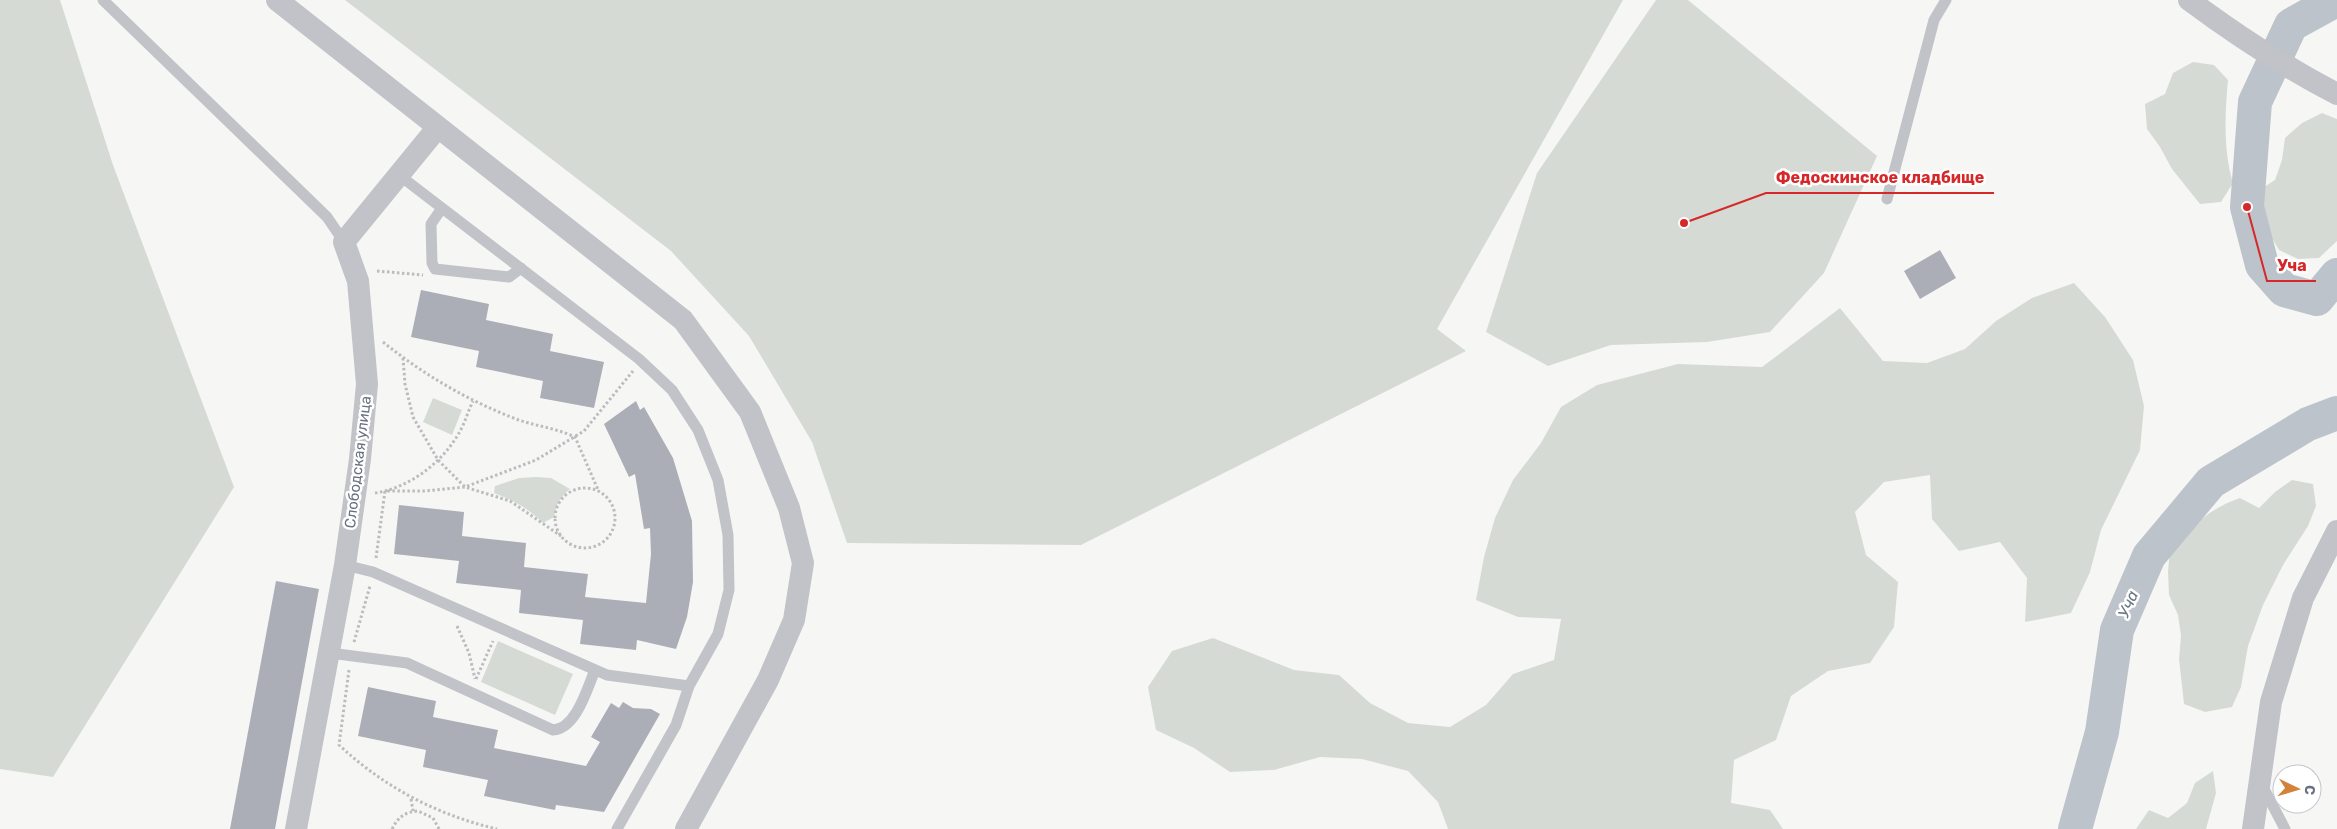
<svg xmlns="http://www.w3.org/2000/svg" width="2337" height="829" viewBox="0 0 2337 829" font-family="Rubik,sans-serif">
<style>
.green{fill:#d5dbd4}
.lines{fill:none;stroke-linecap:round;stroke-linejoin:round}
.river{stroke:#bdc3ca;stroke-width:34}
.building{fill:#abaeb6}
.path{stroke:#bbbcc0;stroke-width:3;stroke-dasharray:2.5 2.5;stroke-linecap:butt}
.lane{stroke:#c1c3c8;stroke-width:11}
.street{stroke:#c1c3c8;stroke-width:22}
.labels{text-anchor:middle;dominant-baseline:central;stroke-width:5;stroke-linejoin:round;paint-order:stroke}
.street-label{font-size:15px;fill:#697182;stroke:#fff}
.water-label{font-size:16px;font-style:italic;fill:#6a7785;stroke:#fff}
.leader{fill:none;stroke:#d62828;stroke-width:2}
.callout-dot{fill:#d62828;stroke:#fff;stroke-width:2}
.callout-label{font-size:16px;text-anchor:middle;font-weight:bold;fill:#d62828;stroke:#fff;stroke-width:5;stroke-linejoin:round;paint-order:stroke}
</style>
<rect width="100%" height="100%" fill="#f6f7f4"/>
<path class="green" d="M 0,0 L 60,0 L 113,165 L 234,487 L 53,777 L 0,769 Z
M 345,0 L 1623,0 L 1437,329 L 1466,351 L 1081,545 L 847,543 L 812,442 L 749,336 L 671,251 Z
M 1656,0 L 1688,0 L 1877,156 L 1824,273 L 1770,332 L 1707,342 L 1611,345 L 1548,366 L 1486,332 L 1537,173 Z
M 2193,62 L 2214,65 L 2228,80 C 2225,114 2223,150 2233,183 L 2221,202 L 2200,204 L 2172,169 L 2160,147 L 2147,129 L 2145,104 L 2165,94 L 2173,73 Z
M 2322,113 L 2337,119 L 2337,241 L 2319,258 L 2298,259 L 2279,250 L 2257,212 L 2258,191 L 2275,180 L 2282,160 L 2285,138 L 2302,123 Z
M 2074,283 L 2105,317 L 2133,360 L 2144,406 L 2140,450 L 2101,530 L 2090,572 L 2071,613 L 2025,622 L 2027,578 L 2000,542 L 1959,551 L 1932,519 L 1930,475 L 1884,482 L 1855,512 L 1866,555 L 1898,582 L 1894,627 L 1870,663 L 1828,671 L 1791,696 L 1776,740 L 1734,760 L 1731,803 L 1770,810 L 1783,829 L 1448,829 L 1438,802 L 1408,771 L 1362,759 L 1320,757 L 1274,770 L 1230,772 L 1194,748 L 1156,730 L 1148,687 L 1172,651 L 1213,638 L 1294,670 L 1339,675 L 1370,703 L 1408,723 L 1450,727 L 1486,705 L 1513,674 L 1554,660 L 1561,619 L 1518,617 L 1476,600 L 1484,557 L 1495,518 L 1513,480 L 1541,443 L 1561,407 L 1597,385 L 1678,364 L 1762,367 L 1840,308 L 1883,361 L 1927,363 L 1965,349 L 1996,321 L 2032,298 Z
M 433,398 L 462,410 L 452,435 L 423,422 Z
M 536,477 L 551,478 L 570,489 C 560,498 556,504 554,517 L 543,523 C 529,509 513,500 494,493 L 495,486 L 519,478 Z
M 2292,480 L 2313,484 L 2316,506 L 2308,526 L 2283,565 L 2263,605 L 2248,646 L 2241,687 L 2232,707 L 2205,712 L 2184,704 L 2179,659 L 2181,636 L 2178,615 L 2169,595 L 2168,572 L 2170,549 C 2193,526 2208,509 2240,498 L 2259,508 L 2275,492 Z
M 498,641 L 573,674 L 555,715 L 481,682 Z
M 2213,771 L 2216,793 L 2206,829 L 2136,829 L 2149,810 L 2168,818 L 2187,803 L 2195,783 Z"/>
<g class="lines">
<path class="river" d="M 2336,0 L 2291,25 L 2255,102 L 2247,207 L 2262,265 L 2284,290 L 2317,299 L 2337,275
M 2075,829 L 2102,732 L 2117,630 L 2149,556 L 2211,482 L 2308,424 L 2337,413"/>
</g>
<path class="building" d="M 1940,250 L 1956,278 L 1920,299 L 1904,271 Z
M 421,290 L 489,304 L 486,320 L 553,334 L 550,351 L 604,362 L 594,408 L 540,398 L 543,381 L 476,367 L 479,351 L 411,337 Z
M 636,401 L 640,410 L 644,407 L 673,458 L 692,521 L 693,582 L 687,617 L 676,649 L 637,640 L 636,650 L 580,644 L 583,620 L 519,613 L 521,590 L 456,583 L 459,561 L 394,554 L 399,505 L 464,512 L 462,536 L 526,543 L 524,567 L 588,574 L 585,597 L 646,603 L 651,554 L 650,528 L 644,529 L 635,474 L 629,477 L 604,424 Z
M 276,581 L 319,589 L 275,829 L 230,829 Z
M 368,687 L 436,701 L 433,717 L 498,730 L 494,748 L 586,766 L 600,742 L 591,737 L 611,703 L 619,708 L 623,702 L 633,708 L 651,709 L 660,714 L 604,812 L 556,805 L 555,810 L 484,796 L 488,780 L 423,767 L 426,750 L 358,736 Z"/>
<g class="lines">
<path class="path" d="M 377,271 L 423,275
M 383,342 C 424,375 467,400 516,419 C 535,426 556,428 575,437 L 599,492
M 403,358 L 405,384 L 413,417 L 438,460 L 465,487 L 510,501 L 561,536
M555 518a30 30 0 1 1 60 0a30 30 0 1 1-60 0Z
M 375,493 C 409,488 442,463 459,433 C 465,423 468,411 473,401
M 376,558 L 385,491 L 425,491 L 465,487 L 536,460 L 584,431 L 633,371
M 457,626 L 469,653 L 475,679
M 354,642 L 370,586
M 349,670 L 339,745 C 384,787 437,815 497,829
M 476,679 L 493,641
M 411,799 L 413,811
M 392,829 C 398,817 405,812 418,811 L 433,818 L 439,829"/>
<path class="lane" d="M 103,0 L 327,217 L 344,242
M 399,175 L 639,359 L 672,390 L 698,430 L 718,480 L 728,535 L 729,590 L 718,634 L 689,686 L 676,725 L 617,829
M 1887,199 L 1934,20 L 1946,0
M 442,208 L 431,224 L 432,263 L 435,269 L 509,277 L 521,268
M 345,565 L 373,572 L 607,675 L 689,686
M 330,653 L 407,663 L 553,730 C 576,729 587,689 595,670
M 2262,785 L 2285,829"/>
<path class="street" d="M 277,0 L 683,320 L 750,412 L 789,508 L 803,563 L 794,620 L 768,680 L 686,829
M 2189,0 C 2236,35 2285,67 2337,94
M 296,829 L 345,565 L 360,459 L 367,384 L 358,281 L 344,242 L 438,127
M 2253,829 L 2271,702 L 2303,598 L 2337,531"/>
</g>
<g class="labels">
<g class="street-label">
<text transform="translate(358 462) rotate(-83)">Слободская улица</text>
</g>
<g class="water-label">
<text transform="translate(2128 604) rotate(-66)">Уча</text>
</g>
</g>
<path class="leader" d="M1684 223L1766 193H1994M2247 207L2267 281H2316"/>
<g class="callout-dot">
<circle cx="1684" cy="223" r="5"/>
<circle cx="2247" cy="207" r="5"/>
</g>
<g class="callout-label">
<text x="1880" y="183">Федоскинское кладбище</text>
<text x="2292" y="271">Уча</text>
</g>
<g transform="translate(2297 789) rotate(95)"><circle r="24" fill="#ffffff" stroke="#c3c6cd"/>
<path d="M0-4L9 19L0 12L-9 19Z" fill="#d28239"/>
<text y="-8" font-size="14" font-weight="bold" text-anchor="middle" fill="#697182">С</text>
</g>
</svg>
